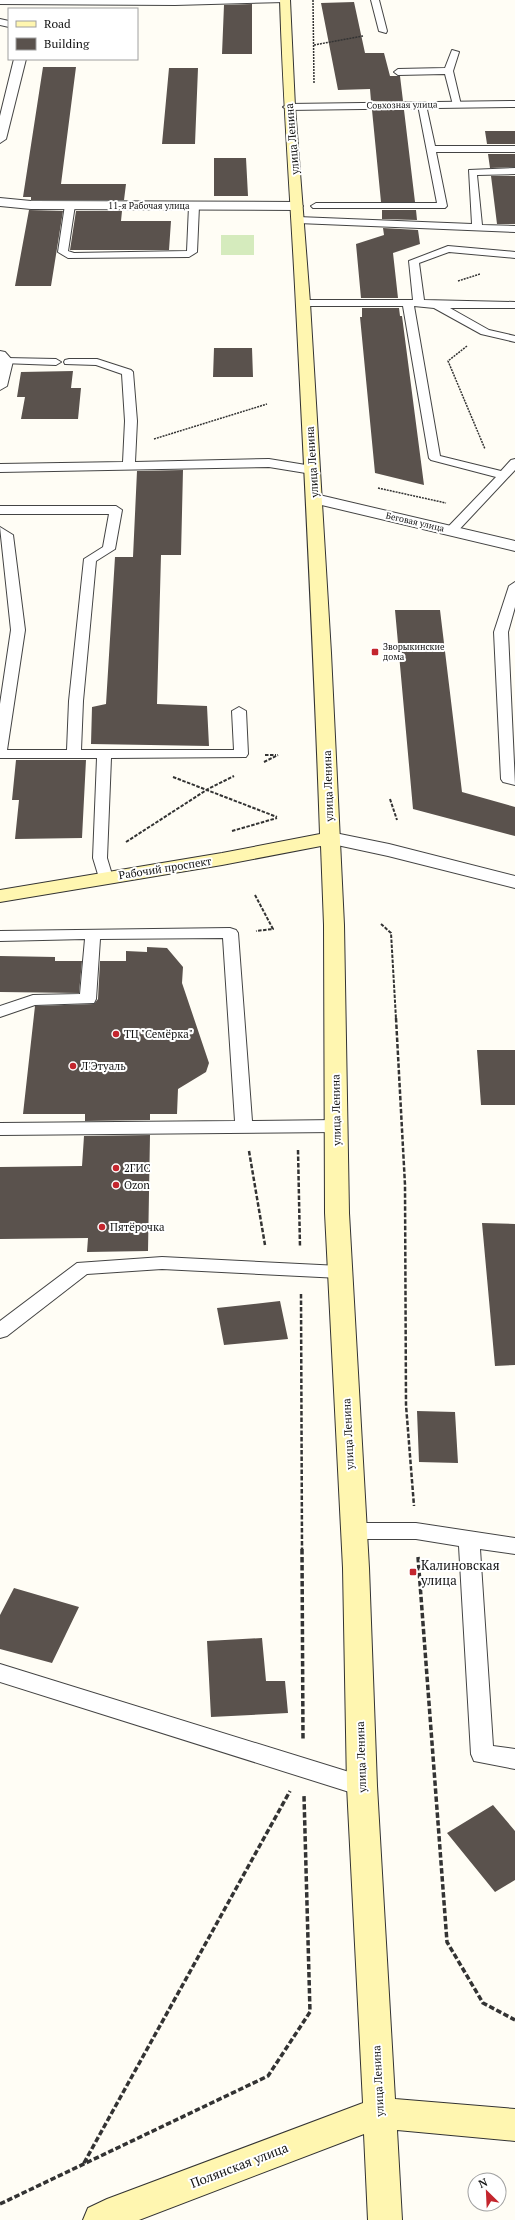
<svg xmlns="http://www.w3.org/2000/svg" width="515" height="2220" viewBox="0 0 515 2220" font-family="'PT Serif',serif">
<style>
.green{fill:#d5ebbd}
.building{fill:#5a524d}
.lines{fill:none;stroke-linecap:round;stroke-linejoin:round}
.lane-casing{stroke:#444;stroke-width:2}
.street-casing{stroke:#444;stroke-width:2}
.secondary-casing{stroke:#333;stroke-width:2}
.path-far3{stroke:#333;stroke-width:1.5;stroke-dasharray:2 1;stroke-linecap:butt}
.path-far2{stroke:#333;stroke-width:2;stroke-dasharray:3.5 1.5;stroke-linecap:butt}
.path-far1{stroke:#333;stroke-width:2.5;stroke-dasharray:4.5 2;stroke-linecap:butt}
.path{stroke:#333;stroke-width:3.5;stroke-dasharray:5.5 2.5;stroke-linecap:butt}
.lane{fill:#fff;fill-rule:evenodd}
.street{fill:#fff;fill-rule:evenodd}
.secondary{fill:#fff6b0;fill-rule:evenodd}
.poi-dot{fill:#c4262e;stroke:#fff;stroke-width:1.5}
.labels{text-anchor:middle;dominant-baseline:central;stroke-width:4;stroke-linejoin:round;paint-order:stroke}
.far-street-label{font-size:9px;fill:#111;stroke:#fff}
.far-poi-label{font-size:9px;fill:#111;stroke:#fff;text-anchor:start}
.street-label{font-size:11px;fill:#111;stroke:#fff}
.poi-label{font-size:11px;fill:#111;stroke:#fff;text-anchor:start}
.near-poi-label{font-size:13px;fill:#111;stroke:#fff;text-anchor:start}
.near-street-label{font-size:13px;fill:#111;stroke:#fff}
</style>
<rect width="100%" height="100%" fill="#fffdf5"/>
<path class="green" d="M 221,235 L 254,235 L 254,255 L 221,255 Z"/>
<path class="building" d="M 354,2 L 365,53 L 384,53 L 390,76 L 400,76 L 403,101 L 371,101 L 370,89 L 338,90 L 321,3 Z
M 252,4 L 252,54 L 222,54 L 224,5 Z
M 43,67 L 76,67 L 61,184 L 126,184 L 124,200 L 31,200 L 31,197 L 23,197 Z
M 169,68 L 198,68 L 195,144 L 162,144 Z
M 372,110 L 404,110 L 415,202 L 381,202 Z
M 485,131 L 515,131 L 515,144 L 487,144 Z
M 488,154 L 515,154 L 515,167 L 490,168 Z
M 214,158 L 246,158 L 248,196 L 214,196 Z
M 491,176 L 515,176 L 515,224 L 497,224 Z
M 29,210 L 63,211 L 51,286 L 15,286 Z
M 382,210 L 416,210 L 417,220 L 382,219 Z
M 76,211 L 122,211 L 121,221 L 171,221 L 169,250 L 70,250 Z
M 383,228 L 418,230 L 420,244 L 393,253 L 398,298 L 361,298 L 356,244 L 384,235 Z
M 362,308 L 399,308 L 400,316 L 402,316 L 424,485 L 375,473 L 360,317 L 362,317 Z
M 214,348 L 252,348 L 253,377 L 213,377 Z
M 73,371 L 71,388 L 81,388 L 78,419 L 21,419 L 25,397 L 17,397 L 21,372 Z
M 183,470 L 181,555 L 161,555 L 157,704 L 207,706 L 209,746 L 91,744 L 92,707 L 106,704 L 115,557 L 133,557 L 137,471 Z
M 395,610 L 440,610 L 462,792 L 515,807 L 515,836 L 413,809 Z
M 16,760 L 86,760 L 82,838 L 15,839 L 19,800 L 12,800 Z
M 147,947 L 167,948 L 183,967 L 182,983 L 209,1063 L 206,1072 L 178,1089 L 177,1114 L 150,1114 L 150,1120 L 85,1121 L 85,1114 L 23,1114 L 35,1006 L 94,1004 L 98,999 L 100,961 L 126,961 L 126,951 L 147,952 Z
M 0,956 L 55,957 L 55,961 L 82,961 L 79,993 L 0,992 Z
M 477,1050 L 515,1050 L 515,1105 L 481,1105 Z
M 150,1135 L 148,1251 L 87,1252 L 88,1238 L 0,1239 L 0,1167 L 82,1166 L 84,1136 Z
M 482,1223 L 515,1224 L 515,1365 L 495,1366 Z
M 280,1301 L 288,1339 L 224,1345 L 217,1308 Z
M 417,1411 L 455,1412 L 458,1463 L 419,1462 Z
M 14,1588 L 79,1607 L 52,1663 L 0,1649 L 0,1615 Z
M 262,1638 L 266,1681 L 285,1681 L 288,1713 L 211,1717 L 207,1641 Z
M 493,1805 L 515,1831 L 515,1880 L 495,1892 L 447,1833 Z"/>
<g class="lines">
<defs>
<path id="lane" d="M 0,0 L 289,0 L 285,2 L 175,5 L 0,4 Z
M 371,0 L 379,0 L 387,31 L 386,33 L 379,31 Z
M 452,50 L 459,52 L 453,71 L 461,105 L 460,107 L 453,105 L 445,74 L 398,75 L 394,72 L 398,69 L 445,68 Z
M 422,102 L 426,105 L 435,146 L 515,146 L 515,152 L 436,152 L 447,206 L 445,208 L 313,208 L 311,206 L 316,203 L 437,203 L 418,105 Z
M 515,168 L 515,174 L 477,175 L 482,225 L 515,226 L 515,232 L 298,223 L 293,220 L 298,217 L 472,224 L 469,170 Z
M 70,202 L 75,205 L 68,251 L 74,253 L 187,251 L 189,206 L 194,203 L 199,206 L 197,252 L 189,257 L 68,258 L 58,252 L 65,205 Z
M 448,246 L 515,252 L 515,258 L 449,252 L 419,263 L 424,300 L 515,302 L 515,308 L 450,308 L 489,330 L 515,336 L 515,342 L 481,334 L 434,308 L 414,306 L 440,456 L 501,471 L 511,460 L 515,459 L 515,470 L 455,534 L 451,535 L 445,531 L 447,528 L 496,477 L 431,460 L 429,458 L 403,306 L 303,306 L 298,303 L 303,300 L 413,300 L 409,261 Z
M 6,358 L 56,359 L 61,362 L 56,365 L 2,363 L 1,361 L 2,359 Z
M 69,359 L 97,359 L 131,370 L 133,372 L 137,421 L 135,462 L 269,459 L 312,466 L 318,470 L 312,474 L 269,467 L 0,472 L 0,464 L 123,462 L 125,421 L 122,374 L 96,365 L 65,364 L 64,362 L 65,360 Z
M 0,506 L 116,506 L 122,510 L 115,549 L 96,561 L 83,701 L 81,750 L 234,750 L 232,711 L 239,707 L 246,711 L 248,754 L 246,757 L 111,758 L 107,858 L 113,878 L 110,881 L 100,881 L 93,858 L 97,758 L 0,758 L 0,704 L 11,630 L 0,527 L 13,535 L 25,630 L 7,750 L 67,750 L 69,701 L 84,559 L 103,547 L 109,514 L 0,514 Z
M 515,582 L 515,607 L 508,632 L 515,785 L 503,782 L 501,779 L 494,632 L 509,586 Z
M 230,928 L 236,930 L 238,933 L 252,1121 L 336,1120 L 342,1122 L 345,1126 L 342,1130 L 336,1132 L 0,1135 L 0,1123 L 235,1121 L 223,938 L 100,939 L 96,999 L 94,1003 L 35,1005 L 0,1017 L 0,1006 L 33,995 L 80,994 L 85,939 L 0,941 L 0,931 Z
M 162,1257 L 340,1266 L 346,1267 L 349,1272 L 346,1277 L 340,1278 L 162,1269 L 87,1274 L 7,1336 L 0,1338 L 0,1321 L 77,1263 Z
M 353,1523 L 416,1523 L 515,1538 L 515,1554 L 480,1549 L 493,1746 L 515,1749 L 515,1769 L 474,1761 L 471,1754 L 459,1546 L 416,1539 L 353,1539 L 346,1537 L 343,1531 L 346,1525 Z
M 0,1664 L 362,1776 L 370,1779 L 373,1786 L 370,1793 L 362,1796 L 0,1682 Z"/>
<path id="street" d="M 0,19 L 9,21 L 9,27 L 0,25 Z
M 14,59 L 26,59 L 6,139 L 0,143 L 0,116 Z
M 515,101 L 515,107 L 289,110 L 283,107 L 289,104 Z
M 0,198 L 31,201 L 297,202 L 303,206 L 297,210 L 31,209 L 0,206 Z
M 0,351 L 5,352 L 13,361 L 7,386 L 0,390 Z
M 315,494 L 515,541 L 515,551 L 309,502 L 307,499 L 309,496 Z
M 330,832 L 389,844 L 515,876 L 515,888 L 388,856 L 323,842 L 320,838 L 323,834 Z"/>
<path id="secondary" d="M 280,0 L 290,0 L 295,107 L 310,303 L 331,653 L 344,925 L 349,1213 L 369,1568 L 377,1786 L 395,2099 L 515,2109 L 515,2141 L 397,2130 L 402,2220 L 368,2220 L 364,2134 L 139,2220 L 83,2220 L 88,2208 L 107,2199 L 363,2103 L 347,1786 L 343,1568 L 325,1213 L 324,925 L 321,846 L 222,865 L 0,902 L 0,890 L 222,853 L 320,834 C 314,658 305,482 296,306 C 291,204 283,102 280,0 Z"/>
</defs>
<use href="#lane" class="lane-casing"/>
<use href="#street" class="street-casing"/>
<use href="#secondary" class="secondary-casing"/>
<path class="path-far3" d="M 313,0 L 314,83
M 314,45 L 363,36
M 458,281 L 480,274
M 467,346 L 448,361 L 485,449
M 154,439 L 267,404
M 378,488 L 446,503"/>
<path class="path-far2" d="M 265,755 L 276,755
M 264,762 L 278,755
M 173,777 L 277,817
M 390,799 L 397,820
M 232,831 L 277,818
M 126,842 L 208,789 L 234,776
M 255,895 L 273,929 L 256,931
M 381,924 L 391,933 L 396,1019"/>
<path class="path-far1" d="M 396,1018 L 405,1185 L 406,1405 L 414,1506
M 298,1150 L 300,1247
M 249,1151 L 265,1245
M 301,1294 L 302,1550"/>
<path class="path" d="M 302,1549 L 303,1739
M 418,1557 L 447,1942 L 483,2003 L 515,2020
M 84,2163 L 290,1791
M 0,2204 L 268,2076 L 310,2012 L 304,1796"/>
<use href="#lane" class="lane"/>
<use href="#street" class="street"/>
<use href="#secondary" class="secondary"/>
</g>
<g class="poi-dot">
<rect x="371" y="648" width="8" height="8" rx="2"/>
<circle cx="116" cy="1034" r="4"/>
<circle cx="73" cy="1066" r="4"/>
<circle cx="116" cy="1168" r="4"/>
<circle cx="116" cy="1185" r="4"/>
<circle cx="102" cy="1227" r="4"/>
<rect x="409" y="1568" width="8" height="8" rx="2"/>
</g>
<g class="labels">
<g class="far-street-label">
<text transform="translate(402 105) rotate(-1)">Совхозная улица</text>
<text x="149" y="206">11-я Рабочая улица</text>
<text transform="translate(415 522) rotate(13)">Беговая улица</text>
</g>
<g class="far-poi-label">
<text x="383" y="647">Зворыкинские<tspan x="383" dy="10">дома</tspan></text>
</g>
<g class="street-label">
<text transform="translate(292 139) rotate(-95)">улица Ленина</text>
<text transform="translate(312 462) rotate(-94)">улица Ленина</text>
<text transform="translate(328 786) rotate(-92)">улица Ленина</text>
<text transform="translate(165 868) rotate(-9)">Рабочий проспект</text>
<text transform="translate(336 1110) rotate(-91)">улица Ленина</text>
<text transform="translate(348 1434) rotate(-93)">улица Ленина</text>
<text transform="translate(361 1757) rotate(-92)">улица Ленина</text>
<text transform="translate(378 2081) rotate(-93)">улица Ленина</text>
</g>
<g class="poi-label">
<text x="124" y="1034">ТЦ "Семёрка"</text>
<text x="81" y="1066">Л'Этуаль</text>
<text x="124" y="1168">2ГИС</text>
<text x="124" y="1185">Ozon</text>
<text x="110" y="1227">Пятёрочка</text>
</g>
<g class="near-poi-label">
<text x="421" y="1565">Калиновская<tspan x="421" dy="15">улица</tspan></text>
</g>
<g class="near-street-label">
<text transform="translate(239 2165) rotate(-21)">Полянская улица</text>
</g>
</g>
<rect x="8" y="8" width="130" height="52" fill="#ffffff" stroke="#a0a0a0"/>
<rect x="16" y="21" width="20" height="6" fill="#fff6b0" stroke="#a0a0a0"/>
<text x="44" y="28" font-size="12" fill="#111111">Road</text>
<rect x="16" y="38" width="20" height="12" fill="#5a524d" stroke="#a0a0a0"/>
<text x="44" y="48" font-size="12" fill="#111111">Building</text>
<g transform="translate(487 2192) rotate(336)"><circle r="19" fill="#ffffff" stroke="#a0a0a0"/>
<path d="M0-3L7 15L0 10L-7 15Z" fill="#c4262e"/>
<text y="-6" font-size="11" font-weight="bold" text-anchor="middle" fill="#111111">N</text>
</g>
</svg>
